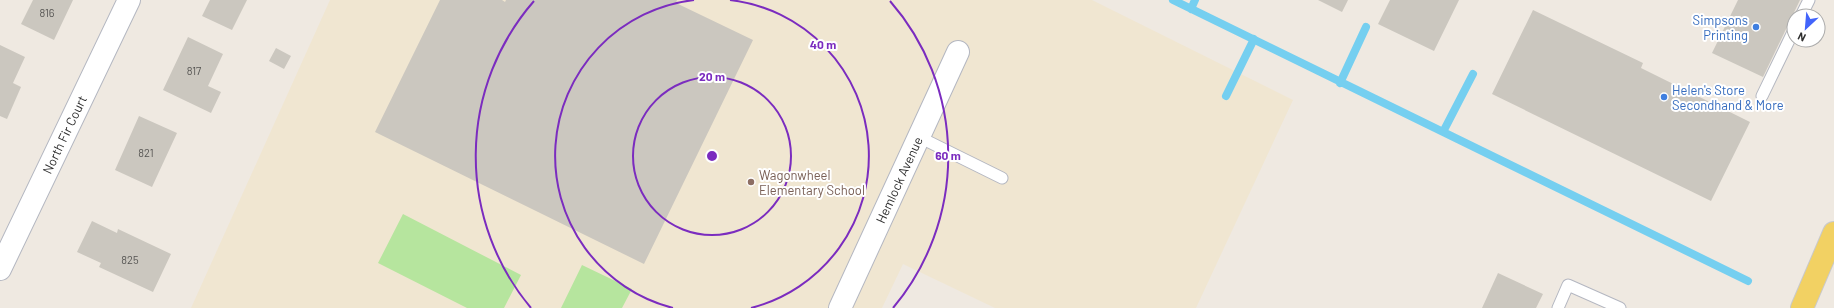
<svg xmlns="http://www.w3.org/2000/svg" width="1834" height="308" viewBox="0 0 1834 308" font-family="Barlow,sans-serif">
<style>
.education{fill:#f0e6d1}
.green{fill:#b6e59e}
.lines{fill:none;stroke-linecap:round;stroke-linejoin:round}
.stream{stroke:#75cff0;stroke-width:8}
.building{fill:#cbc7bf}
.lane-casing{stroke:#b4b7c1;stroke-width:13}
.street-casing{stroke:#b4b7c1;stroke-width:24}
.primary-casing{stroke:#c9c9c9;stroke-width:24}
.lane{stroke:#fff;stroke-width:11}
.street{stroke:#fff;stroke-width:22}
.primary{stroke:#f2d163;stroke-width:22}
.ring{fill:none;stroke:#7b2cbf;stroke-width:2}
.shop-dot{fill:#3f7fe0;stroke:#fff;stroke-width:1.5}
.education-dot{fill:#8d6e63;stroke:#fff;stroke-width:1.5}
.labels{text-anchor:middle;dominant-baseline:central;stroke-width:4;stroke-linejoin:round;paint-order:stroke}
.number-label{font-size:11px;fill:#555452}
.shop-label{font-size:13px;fill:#366cbe;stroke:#fff;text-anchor:end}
.street-label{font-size:13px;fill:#2e2e2e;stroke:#fff}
.education-label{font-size:13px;fill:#785e54;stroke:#fff;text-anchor:start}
.centre{fill:#7b2cbf;stroke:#fff;stroke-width:2}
.ring-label{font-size:12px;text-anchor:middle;font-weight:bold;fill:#7b2cbf;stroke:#fff;stroke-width:4;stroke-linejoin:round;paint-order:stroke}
</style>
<rect width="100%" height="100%" fill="#efe9e1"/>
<path class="education" d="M 330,0 L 1092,0 L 1293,100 L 1196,308 L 995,308 L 903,264 L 882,308 L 191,308 Z"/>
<path class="green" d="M 403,214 L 521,275 L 504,308 L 467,308 L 378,263 Z
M 582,265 L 632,289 L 622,308 L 561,308 Z"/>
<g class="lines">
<path class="stream" d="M 1173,0 L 1748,281
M 1191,9 L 1195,0
M 1340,83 L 1366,27
M 1226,96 L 1254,39
M 1443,132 L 1473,74"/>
</g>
<path class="building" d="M 33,0 L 73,0 L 54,40 L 21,24 Z
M 210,0 L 247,0 L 232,30 L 202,16 Z
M 440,0 L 502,0 L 505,2 L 506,0 L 677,0 L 676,3 L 753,40 L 644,264 L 375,132 Z
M 1318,0 L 1348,0 L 1342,12 Z
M 1390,0 L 1459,0 L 1434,51 L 1378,24 Z
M 1738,0 L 1800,0 L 1763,77 L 1712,53 Z
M 1533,10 L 1643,63 L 1641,68 L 1750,122 L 1711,201 L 1492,94 Z
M 188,37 L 223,54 L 208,86 L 221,92 L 211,113 L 163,90 Z
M 0,45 L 25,57 L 13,83 L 21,87 L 7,119 L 0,116 Z
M 276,48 L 291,56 L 284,69 L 269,61 Z
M 139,116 L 177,133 L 152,187 L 115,170 Z
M 92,221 L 117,233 L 118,229 L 171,254 L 153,292 L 99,267 L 101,263 L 77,252 Z
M 1498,273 L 1543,294 L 1536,308 L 1482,308 Z"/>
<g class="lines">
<defs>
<path id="lane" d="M 1801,16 L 1809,0
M 1762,96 L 1794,30
M 919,137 L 1002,178
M 1558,308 L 1568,285 L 1620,308"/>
<g id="street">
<path id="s1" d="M 0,269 L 129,0"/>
<path id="s2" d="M 840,308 L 958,52"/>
</g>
<path id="primary" d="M 1802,308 L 1834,233"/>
</defs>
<use href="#lane" class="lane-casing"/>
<use href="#street" class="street-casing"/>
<use href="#primary" class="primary-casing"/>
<use href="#lane" class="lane"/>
<use href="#street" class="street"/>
<use href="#primary" class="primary"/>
</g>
<g class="ring">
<circle cx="712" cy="156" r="79"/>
<path d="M673 308A157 157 0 0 1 694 0M730 0A157 157 0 0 1 751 308"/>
<path d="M531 308A236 236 0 0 1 534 1M890 1A236 236 0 0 1 893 308"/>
</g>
<g class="shop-dot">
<circle cx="1756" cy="27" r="4"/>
<circle cx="1664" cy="97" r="4"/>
</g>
<circle class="education-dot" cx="751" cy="182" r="4"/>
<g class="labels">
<g class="number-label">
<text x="47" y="12">816</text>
<text x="194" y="70">817</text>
<text x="146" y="152">821</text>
<text x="130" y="259">825</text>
</g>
<g class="shop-label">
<text x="1748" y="20">Simpsons<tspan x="1748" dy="15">Printing</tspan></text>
<text x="1672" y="90" text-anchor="start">Helen's Store<tspan x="1672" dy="15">Secondhand &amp; More</tspan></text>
</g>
<g class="street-label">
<text stroke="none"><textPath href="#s1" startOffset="149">North Fir Court</textPath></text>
<text stroke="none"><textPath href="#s2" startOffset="141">Hemlock Avenue</textPath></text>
</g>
<g class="education-label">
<text x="759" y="175">Wagonwheel<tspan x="759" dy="15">Elementary School</tspan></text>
</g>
</g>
<circle cx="712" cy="156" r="6" class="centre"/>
<g class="ring-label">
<text x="823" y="49">40 m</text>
<text x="712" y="81">20 m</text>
<text x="948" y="160">60 m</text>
</g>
<g transform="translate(1806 28) rotate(206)"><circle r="19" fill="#ffffff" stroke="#ababab"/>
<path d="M0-3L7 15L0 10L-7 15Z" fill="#4264fb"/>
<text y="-6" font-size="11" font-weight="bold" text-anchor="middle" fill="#2e2e2e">N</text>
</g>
</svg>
